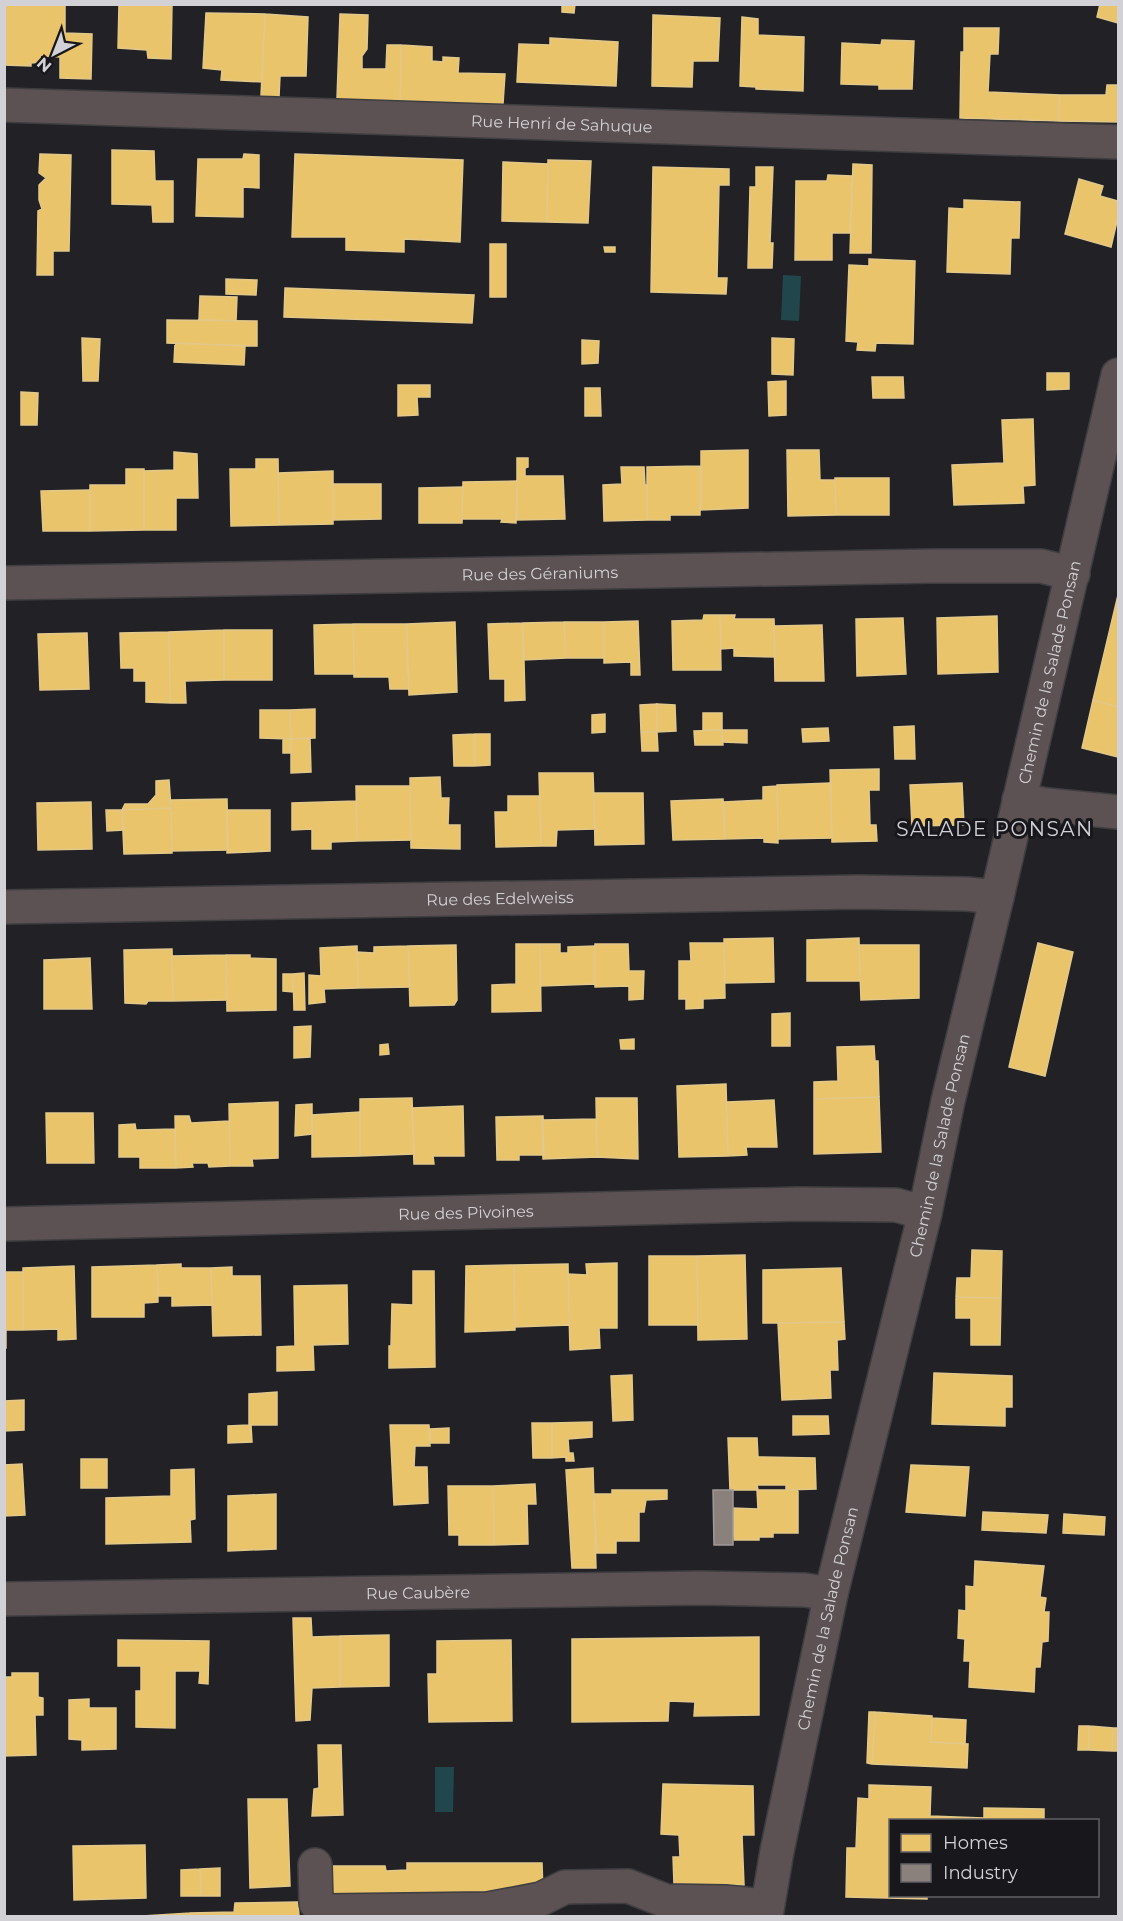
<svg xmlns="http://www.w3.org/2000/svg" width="1123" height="1921" viewBox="0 0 1123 1921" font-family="Montserrat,sans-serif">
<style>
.water{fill:#21464b}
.homes{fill:#e9c46a;stroke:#e2c88a;stroke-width:1.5}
.industry{fill:#8a817c;stroke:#a09997;stroke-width:1.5}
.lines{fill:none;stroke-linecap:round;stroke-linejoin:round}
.minor-casing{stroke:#3e3e40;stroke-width:36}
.minor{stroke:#5c5153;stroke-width:33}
.labels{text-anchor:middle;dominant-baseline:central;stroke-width:6;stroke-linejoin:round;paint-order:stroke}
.street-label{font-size:16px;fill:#d2d1d5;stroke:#18171c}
.quarter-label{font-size:20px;letter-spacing:1.5px;fill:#d0cfd6;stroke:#18171c}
</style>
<rect width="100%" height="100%" fill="#222125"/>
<path class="water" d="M 783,275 L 801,276 L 799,321 L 781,320 Z
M 435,1767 L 454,1767 L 453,1812 L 435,1812 Z"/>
<path class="homes" d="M 4,4 L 65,4 L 65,33 L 92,34 L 91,79 L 60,78 L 60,57 L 42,56 L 42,62 L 31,63 L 31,66 L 4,65 Z
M 119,4 L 172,4 L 171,59 L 148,58 L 147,50 L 118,48 Z
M 562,4 L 575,4 L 574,13 L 562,12 Z
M 1100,4 L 1118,4 L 1118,23 L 1097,17 Z
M 206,13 L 265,14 L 262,82 L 221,80 L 222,70 L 203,68 Z
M 265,14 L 308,17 L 306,76 L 280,76 L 279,97 L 261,96 Z
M 340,14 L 368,15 L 367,49 L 362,56 L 362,69 L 386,69 L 387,45 L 401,45 L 400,101 L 337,99 Z
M 653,15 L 720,18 L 718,61 L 693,61 L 692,87 L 652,86 Z
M 742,17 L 758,19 L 758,35 L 804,37 L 803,91 L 756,89 L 756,87 L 740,86 Z
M 964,28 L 999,28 L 998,54 L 990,54 L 988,92 L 1060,95 L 1058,121 L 960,118 L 961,52 L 964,52 Z
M 550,38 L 618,42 L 616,86 L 517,82 L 519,44 L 550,45 Z
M 882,40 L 914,41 L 912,89 L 879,89 L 879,85 L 841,84 L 842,43 L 881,45 Z
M 401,45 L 432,47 L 432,61 L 443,62 L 443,57 L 459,58 L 458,73 L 505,74 L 503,104 L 400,101 Z
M 1107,85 L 1118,85 L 1118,122 L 1058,121 L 1060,95 L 1106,95 Z
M 112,150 L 154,151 L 155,181 L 173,181 L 173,222 L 153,222 L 152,205 L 112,204 Z
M 40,154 L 71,155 L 69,251 L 53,251 L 53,275 L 37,275 L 38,211 L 42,209 L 39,200 L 39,185 L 46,178 L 39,173 Z
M 244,154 L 259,155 L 259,188 L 243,187 L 243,217 L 196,216 L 198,159 L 243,159 Z
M 295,154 L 463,160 L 460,242 L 404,239 L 404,252 L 346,250 L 346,237 L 292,237 Z
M 548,160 L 591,161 L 588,223 L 547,222 Z
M 503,162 L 548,164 L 547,222 L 502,221 Z
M 853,164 L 872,165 L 871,253 L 850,253 Z
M 653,167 L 729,169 L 729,185 L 719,185 L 717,278 L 727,278 L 726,294 L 651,292 Z
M 756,167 L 773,167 L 770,243 L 773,243 L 772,268 L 748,268 L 750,187 L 756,187 Z
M 828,175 L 852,176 L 850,233 L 832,233 L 832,260 L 795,260 L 796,181 L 827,181 Z
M 1079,179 L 1103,186 L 1100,196 L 1118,201 L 1118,217 L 1111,247 L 1065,234 Z
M 964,200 L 1020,202 L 1019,238 L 1011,238 L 1010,274 L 947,272 L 949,208 L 964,209 Z
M 490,244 L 506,244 L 506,297 L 490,297 Z
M 604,247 L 615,247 L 615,252 L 605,252 Z
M 869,259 L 915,261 L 913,344 L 876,343 L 875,351 L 857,350 L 858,342 L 846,341 L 849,265 L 869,266 Z
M 226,279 L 257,280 L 256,295 L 226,294 Z
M 285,288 L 474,295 L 472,323 L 284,317 Z
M 200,296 L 237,297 L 236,321 L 199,320 Z
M 167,320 L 257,321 L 257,346 L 167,343 Z
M 82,338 L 100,339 L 98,381 L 83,381 Z
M 772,338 L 794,339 L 793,375 L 772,374 Z
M 582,340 L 599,341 L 598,363 L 582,364 Z
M 175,343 L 245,346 L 244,365 L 174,362 Z
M 1047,373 L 1069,373 L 1069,389 L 1047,390 Z
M 872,377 L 903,377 L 904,398 L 873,398 Z
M 786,381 L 786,415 L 769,416 L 768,382 Z
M 398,385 L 430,385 L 430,397 L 417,397 L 418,415 L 398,416 Z
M 585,388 L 600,388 L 601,416 L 585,416 Z
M 21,392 L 38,393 L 37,425 L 21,425 Z
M 1033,419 L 1035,485 L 1023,486 L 1024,503 L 954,505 L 952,465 L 1004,463 L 1002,420 Z
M 748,450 L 748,508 L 701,510 L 701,451 Z
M 787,450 L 819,450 L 820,480 L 835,480 L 836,515 L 788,516 Z
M 174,452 L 197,454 L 198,498 L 176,498 L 176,530 L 144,530 L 144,471 L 174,470 Z
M 517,458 L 528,458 L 528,467 L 525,468 L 525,476 L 563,476 L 565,519 L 517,520 Z
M 256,459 L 278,459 L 279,525 L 231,526 L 230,469 L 256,469 Z
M 700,466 L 700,515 L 670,515 L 670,520 L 647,520 L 647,467 Z
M 621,467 L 644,467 L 645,485 L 647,485 L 647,520 L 604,521 L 603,485 L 622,484 Z
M 126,469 L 144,469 L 144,530 L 90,531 L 90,485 L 126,485 Z
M 333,471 L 333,524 L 279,525 L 278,473 Z
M 835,478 L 889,478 L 889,515 L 836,515 Z
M 517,481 L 516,523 L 501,522 L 502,519 L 462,519 L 463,482 Z
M 333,484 L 381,484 L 381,519 L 333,520 Z
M 463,487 L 462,523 L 419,523 L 419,488 Z
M 90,490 L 90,531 L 43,531 L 41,491 Z
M 1118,595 L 1118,707 L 1093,700 Z
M 704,615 L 720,615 L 721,670 L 673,670 L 672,621 L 703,620 Z
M 720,615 L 735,615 L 734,619 L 774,619 L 775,657 L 734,656 L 734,648 L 721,649 Z
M 997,616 L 998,672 L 938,674 L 937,618 Z
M 903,618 L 906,674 L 857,676 L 856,619 Z
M 638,621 L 640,675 L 631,675 L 631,662 L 604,663 L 604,622 Z
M 455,622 L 457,692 L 409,695 L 407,624 Z
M 564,622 L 604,622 L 604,658 L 566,658 Z
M 564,622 L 566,658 L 523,660 L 523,623 Z
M 523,623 L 525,700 L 505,701 L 505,679 L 490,679 L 488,624 Z
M 353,624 L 407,624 L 408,689 L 390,689 L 389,677 L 354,677 Z
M 353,624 L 354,674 L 315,674 L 314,625 Z
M 822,625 L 824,681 L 775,681 L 774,626 Z
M 224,630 L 224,680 L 185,681 L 186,703 L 170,703 L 169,632 Z
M 224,630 L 272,630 L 272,680 L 224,680 Z
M 169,632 L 170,703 L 146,702 L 146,681 L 134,681 L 134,668 L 121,668 L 120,633 Z
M 87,633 L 89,689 L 40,690 L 38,634 Z
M 1093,700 L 1118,707 L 1118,757 L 1082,748 Z
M 657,704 L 657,732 L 641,732 L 640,705 Z
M 657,704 L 675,705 L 676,731 L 657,732 Z
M 315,709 L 315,738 L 291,739 L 290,710 Z
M 260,710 L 290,710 L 291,739 L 260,738 Z
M 703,713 L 722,713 L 722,730 L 703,730 Z
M 605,714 L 605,732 L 592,733 L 592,715 Z
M 914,726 L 915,759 L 895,759 L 894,727 Z
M 828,728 L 829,741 L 803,742 L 802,729 Z
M 722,730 L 747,730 L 747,743 L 722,742 Z
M 722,730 L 723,745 L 695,745 L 694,731 Z
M 641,732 L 657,732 L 658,751 L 642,751 Z
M 475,734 L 490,734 L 490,765 L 475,766 Z
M 475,734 L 475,766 L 454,766 L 453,735 Z
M 310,738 L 311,772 L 291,773 L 291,739 Z
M 283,739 L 291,739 L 291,753 L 283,753 Z
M 879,769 L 879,790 L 869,790 L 870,825 L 876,825 L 877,841 L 832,842 L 830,770 Z
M 539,773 L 593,773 L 595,829 L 557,830 L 556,846 L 541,846 Z
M 440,777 L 441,798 L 449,798 L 448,825 L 460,825 L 460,849 L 411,848 L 410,778 Z
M 169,780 L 171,808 L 122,810 L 125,804 L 148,804 L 156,795 L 156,781 Z
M 831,783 L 832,838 L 778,839 L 777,785 Z
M 962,783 L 964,825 L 912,826 L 910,785 Z
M 356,786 L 410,786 L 411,840 L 357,841 Z
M 777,786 L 778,843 L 764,842 L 764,838 L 725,839 L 724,802 L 763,800 L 763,787 Z
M 594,793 L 643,793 L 644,844 L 595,845 Z
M 508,796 L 540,796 L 541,846 L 496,847 L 495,812 L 508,812 Z
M 227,799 L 228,850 L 172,851 L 171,800 Z
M 723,799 L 725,839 L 673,840 L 671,801 Z
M 356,801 L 357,841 L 331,842 L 331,849 L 312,849 L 312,829 L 292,830 L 292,803 Z
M 91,802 L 92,849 L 38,850 L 37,803 Z
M 171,808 L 172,853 L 124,854 L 122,810 Z
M 106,810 L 122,810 L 124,830 L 107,831 Z
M 227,810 L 270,810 L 270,851 L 227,853 Z
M 773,938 L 774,982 L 725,983 L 724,939 Z
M 859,938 L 860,981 L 807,981 L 807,940 Z
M 690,943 L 724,943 L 725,998 L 703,999 L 703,1008 L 686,1009 L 686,999 L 679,999 L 679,961 L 691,961 Z
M 1038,943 L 1073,952 L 1045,1076 L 1009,1067 Z
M 516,944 L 540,944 L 541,1011 L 492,1012 L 492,985 L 516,984 Z
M 540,944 L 560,944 L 560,953 L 568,953 L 568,947 L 595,946 L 595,984 L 541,986 Z
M 595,944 L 628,944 L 629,971 L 644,971 L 643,999 L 629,1000 L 629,986 L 595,987 Z
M 456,945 L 457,1000 L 454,1005 L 410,1006 L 408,946 Z
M 859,945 L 919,945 L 919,998 L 861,1000 Z
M 357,946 L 358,988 L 324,989 L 325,1002 L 309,1004 L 309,975 L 321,976 L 320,948 Z
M 408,946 L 410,987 L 358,988 L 357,952 L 374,953 L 374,947 Z
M 172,949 L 173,1001 L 148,1001 L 146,1004 L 125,1003 L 124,950 Z
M 226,955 L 250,955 L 250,958 L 276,959 L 276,1010 L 227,1011 Z
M 226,955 L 227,1000 L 173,1001 L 172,956 Z
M 90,958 L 92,1009 L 44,1009 L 44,960 Z
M 304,973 L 305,1010 L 294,1010 L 293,974 Z
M 283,974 L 293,974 L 293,992 L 283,991 Z
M 790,1013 L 790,1046 L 772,1046 L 772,1014 Z
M 311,1026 L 310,1057 L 294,1058 L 294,1027 Z
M 634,1039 L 634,1049 L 621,1049 L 620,1040 Z
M 388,1044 L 389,1054 L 380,1055 L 380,1045 Z
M 874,1046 L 875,1061 L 878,1061 L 879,1097 L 814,1099 L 814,1082 L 838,1081 L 837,1047 Z
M 726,1084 L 728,1156 L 679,1157 L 677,1086 Z
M 879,1097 L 881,1152 L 814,1154 L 814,1099 Z
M 412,1098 L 414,1154 L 360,1156 L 360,1099 Z
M 596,1098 L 637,1098 L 638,1159 L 597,1157 Z
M 774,1100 L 777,1147 L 746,1147 L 747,1155 L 728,1156 L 727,1102 Z
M 278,1102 L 278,1158 L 252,1159 L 253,1166 L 230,1166 L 229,1104 Z
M 312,1104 L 312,1134 L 295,1136 L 296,1105 Z
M 463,1106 L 464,1156 L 433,1156 L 434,1164 L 414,1164 L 412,1108 Z
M 360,1112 L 360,1156 L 312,1157 L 312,1115 Z
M 46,1113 L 93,1113 L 94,1163 L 47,1163 Z
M 175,1116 L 189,1116 L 191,1123 L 229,1121 L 230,1166 L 209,1167 L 208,1163 L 192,1163 L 193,1167 L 176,1168 Z
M 543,1116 L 544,1155 L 519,1155 L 519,1160 L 497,1160 L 496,1117 Z
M 596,1119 L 597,1157 L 543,1159 L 542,1120 Z
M 135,1124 L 136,1130 L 175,1129 L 176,1168 L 140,1168 L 140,1157 L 119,1157 L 119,1125 Z
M 972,1250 L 1002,1251 L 1001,1298 L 956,1297 L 957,1278 L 971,1278 Z
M 745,1255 L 747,1339 L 698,1340 L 697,1256 Z
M 649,1256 L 697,1256 L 698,1325 L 649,1325 Z
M 617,1263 L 617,1328 L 599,1328 L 600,1348 L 570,1350 L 568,1274 L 587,1275 L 586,1264 Z
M 181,1264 L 181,1268 L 211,1268 L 212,1305 L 172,1306 L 172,1296 L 158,1296 L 157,1265 Z
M 568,1264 L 569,1325 L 515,1327 L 514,1265 Z
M 157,1265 L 158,1302 L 144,1303 L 144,1317 L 92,1317 L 92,1267 Z
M 514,1265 L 515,1330 L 465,1332 L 466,1266 Z
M 74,1266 L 76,1339 L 58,1340 L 58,1329 L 23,1330 L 23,1268 Z
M 232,1267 L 232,1276 L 260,1276 L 261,1335 L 213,1336 L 211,1268 Z
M 841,1268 L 844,1322 L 763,1323 L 763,1270 Z
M 413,1271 L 434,1271 L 435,1367 L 389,1368 L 389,1346 L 391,1346 L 392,1304 L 413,1305 Z
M 4,1272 L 23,1272 L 23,1330 L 6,1330 L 6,1348 L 4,1348 Z
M 347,1285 L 348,1344 L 313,1345 L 314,1370 L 277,1371 L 277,1347 L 295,1346 L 294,1286 Z
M 956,1297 L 1001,1298 L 1000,1345 L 971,1345 L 971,1318 L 956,1318 Z
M 844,1322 L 845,1339 L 837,1340 L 838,1370 L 830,1370 L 831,1398 L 782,1400 L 778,1323 Z
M 934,1373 L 1012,1376 L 1012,1407 L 1005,1407 L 1005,1426 L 932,1424 Z
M 632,1375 L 633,1420 L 613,1421 L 611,1376 Z
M 277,1392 L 277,1425 L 249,1425 L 249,1394 Z
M 24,1400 L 24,1430 L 4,1431 L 4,1401 Z
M 793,1416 L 828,1416 L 829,1434 L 793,1435 Z
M 592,1422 L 592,1437 L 568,1439 L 569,1453 L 573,1453 L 574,1461 L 566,1461 L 566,1457 L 552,1458 L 552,1423 Z
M 532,1423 L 552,1423 L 552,1458 L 533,1458 Z
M 249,1425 L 251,1425 L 252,1442 L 228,1443 L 228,1426 Z
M 390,1425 L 429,1425 L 430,1446 L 415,1446 L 414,1467 L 427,1467 L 428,1503 L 394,1505 Z
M 449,1428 L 449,1443 L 430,1443 L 430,1429 Z
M 728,1438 L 757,1438 L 758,1457 L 815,1458 L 816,1489 L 786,1490 L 786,1485 L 757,1485 L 758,1490 L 730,1490 Z
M 81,1459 L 107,1459 L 107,1488 L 81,1488 Z
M 22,1464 L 25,1515 L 4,1516 L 4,1465 Z
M 911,1465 L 969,1467 L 965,1516 L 906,1512 Z
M 593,1468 L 596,1568 L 572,1568 L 566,1470 Z
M 194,1469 L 195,1519 L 190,1520 L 191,1542 L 106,1544 L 106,1498 L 171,1496 L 171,1470 Z
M 535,1484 L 536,1504 L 527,1504 L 528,1544 L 494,1545 L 493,1486 Z
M 448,1486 L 493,1486 L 494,1545 L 459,1545 L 459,1535 L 449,1535 Z
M 612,1490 L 667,1490 L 667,1499 L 646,1500 L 644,1512 L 639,1512 L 639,1541 L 616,1541 L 616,1553 L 597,1553 L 594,1494 L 612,1494 Z
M 757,1490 L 798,1490 L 798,1533 L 773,1533 L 773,1537 L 759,1537 L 759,1540 L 734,1540 L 733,1508 L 758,1509 Z
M 276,1494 L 276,1549 L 228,1551 L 228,1496 Z
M 983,1512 L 1048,1515 L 1046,1533 L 982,1530 Z
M 1064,1514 L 1105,1517 L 1104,1535 L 1063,1533 Z
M 975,1561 L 1044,1566 L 1040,1597 L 1046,1598 L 1044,1612 L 1049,1612 L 1048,1641 L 1042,1642 L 1040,1667 L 1035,1667 L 1034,1692 L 969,1687 L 970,1661 L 964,1661 L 965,1639 L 958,1638 L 959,1610 L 966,1611 L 966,1586 L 974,1587 Z
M 293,1618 L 311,1618 L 312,1637 L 340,1636 L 340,1687 L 312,1688 L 310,1720 L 296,1721 Z
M 389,1635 L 389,1686 L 340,1687 L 340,1636 Z
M 759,1637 L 759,1715 L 694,1716 L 695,1702 L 669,1701 L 668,1721 L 572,1722 L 572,1639 Z
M 118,1640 L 209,1641 L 208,1684 L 199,1683 L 200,1671 L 175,1671 L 175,1728 L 136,1727 L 136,1691 L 141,1691 L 141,1666 L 118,1666 Z
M 511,1640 L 512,1721 L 429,1722 L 428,1674 L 437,1674 L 437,1641 Z
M 12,1673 L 38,1673 L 38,1697 L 43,1698 L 43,1715 L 35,1715 L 36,1755 L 4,1756 L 4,1677 L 12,1677 Z
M 89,1699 L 89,1708 L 116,1708 L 116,1749 L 82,1750 L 82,1740 L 69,1739 L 69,1700 Z
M 869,1712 L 875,1712 L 872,1764 L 867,1763 Z
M 875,1712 L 932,1716 L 931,1742 L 968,1744 L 967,1768 L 872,1764 Z
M 932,1718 L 966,1720 L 965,1744 L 931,1742 Z
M 1079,1726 L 1089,1726 L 1089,1750 L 1078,1750 Z
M 1089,1726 L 1113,1728 L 1112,1751 L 1089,1750 Z
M 1113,1728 L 1118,1728 L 1118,1751 L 1112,1751 Z
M 318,1745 L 341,1745 L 343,1815 L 312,1816 L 314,1789 L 319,1788 Z
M 663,1784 L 753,1786 L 754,1835 L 742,1835 L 744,1885 L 674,1884 L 673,1857 L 680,1857 L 679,1835 L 661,1834 Z
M 869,1785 L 931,1787 L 930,1816 L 984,1818 L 984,1808 L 1044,1809 L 1044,1820 L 890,1820 L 890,1896 L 927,1896 L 927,1899 L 846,1897 L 847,1848 L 856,1848 L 858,1798 L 869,1799 Z
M 248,1799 L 287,1799 L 290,1886 L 250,1888 Z
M 145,1845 L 146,1898 L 74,1900 L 73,1846 Z
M 407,1863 L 542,1863 L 543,1892 L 332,1902 L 331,1866 L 385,1866 L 386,1871 L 407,1870 Z
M 220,1868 L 220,1896 L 201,1896 L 200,1869 Z
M 200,1869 L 201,1896 L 181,1896 L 181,1870 Z
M 298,1902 L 299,1916 L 190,1916 L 190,1913 L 234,1912 L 235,1903 Z
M 190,1913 L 190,1916 L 142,1916 Z"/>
<path class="industry" d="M 713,1490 L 733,1490 L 733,1545 L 714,1545 Z"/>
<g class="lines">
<defs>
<g id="minor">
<path id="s1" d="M 4,105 L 1118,142"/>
<path id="s2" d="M 4,583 L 933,566 L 1041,566 L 1073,574"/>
<path d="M 1019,800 L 1047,805 L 1118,812"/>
<path id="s3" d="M 4,907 L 858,892 L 967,894 L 997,897"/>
<path id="s4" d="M 4,1224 L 797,1204 L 896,1205 L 925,1213"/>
<path id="s5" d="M 4,1599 L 702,1588 L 805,1590 L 831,1594"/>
<path d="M 315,1865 L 316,1903 L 326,1911 L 488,1909 L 541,1899 L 565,1887 L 628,1886 L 666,1901 L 725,1902 L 767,1906"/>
<path id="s6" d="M 766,1916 L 777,1851 L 831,1594 L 925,1213 L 948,1101 L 997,897 L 1118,375"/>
</g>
</defs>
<use href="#minor" class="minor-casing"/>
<use href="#minor" class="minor"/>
</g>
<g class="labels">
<g class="street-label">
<text stroke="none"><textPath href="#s1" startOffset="558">Rue Henri de Sahuque</textPath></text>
<text stroke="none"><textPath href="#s2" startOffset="536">Rue des Géraniums</textPath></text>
<text stroke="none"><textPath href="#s6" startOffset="1276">Chemin de la Salade Ponsan</textPath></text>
<text stroke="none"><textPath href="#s3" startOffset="496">Rue des Edelweiss</textPath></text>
<text stroke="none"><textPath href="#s6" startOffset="790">Chemin de la Salade Ponsan</textPath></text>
<text stroke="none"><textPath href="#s4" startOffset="462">Rue des Pivoines</textPath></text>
<text stroke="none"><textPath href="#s5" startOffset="414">Rue Caubère</textPath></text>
<text stroke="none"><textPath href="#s6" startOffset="304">Chemin de la Salade Ponsan</textPath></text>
</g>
<g class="quarter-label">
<text x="995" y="829">SALADE PONSAN</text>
</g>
</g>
<rect width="1123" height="1921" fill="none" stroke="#d2d1d5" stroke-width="12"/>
<rect x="889" y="1819" width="210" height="78" fill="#18171c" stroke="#626166" stroke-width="1.5"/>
<rect x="901" y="1834" width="30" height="18" fill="#e9c46a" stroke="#626166" stroke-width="1.5"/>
<text x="943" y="1849" font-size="18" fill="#d2d1d5">Homes</text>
<rect x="901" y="1864" width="30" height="18" fill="#8a817c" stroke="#626166" stroke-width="1.5"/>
<text x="943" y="1879" font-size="18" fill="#d2d1d5">Industry</text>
<g transform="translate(54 54) rotate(222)" stroke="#18171c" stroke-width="4.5" paint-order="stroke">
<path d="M0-4.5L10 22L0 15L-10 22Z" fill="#d2d1d5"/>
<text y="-9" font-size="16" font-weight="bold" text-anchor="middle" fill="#d2d1d5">N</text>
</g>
</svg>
